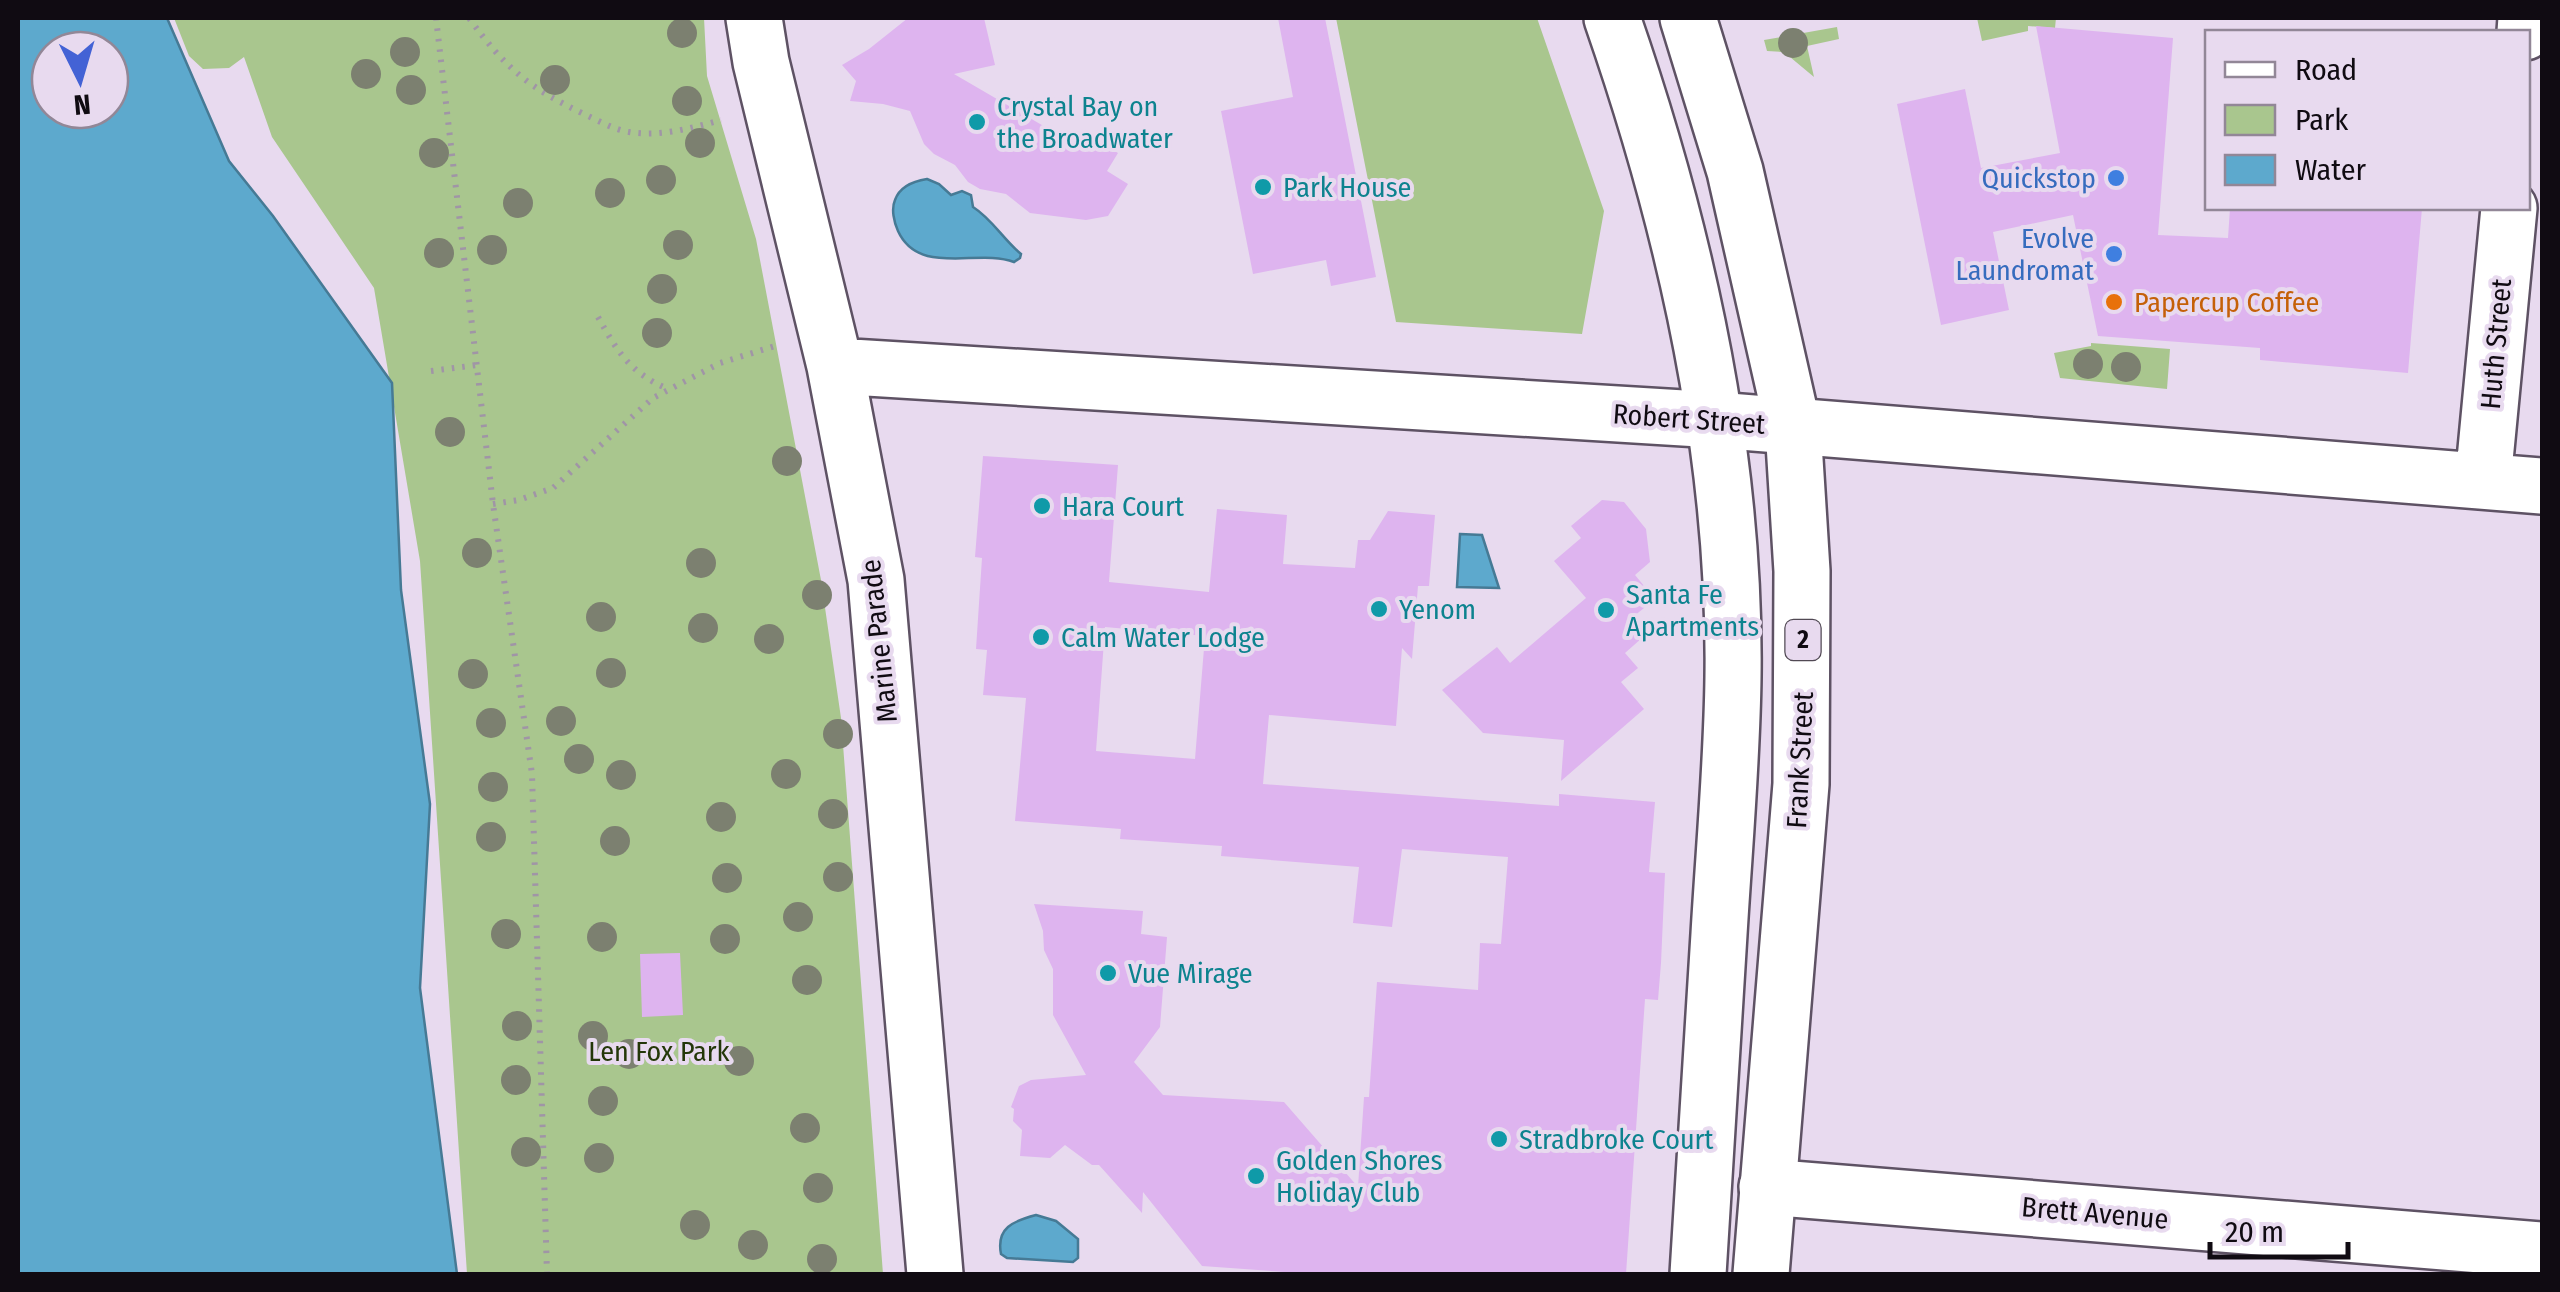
<svg xmlns="http://www.w3.org/2000/svg" width="2560" height="1292" viewBox="0 0 2560 1292" font-family="'Fira Sans Condensed',sans-serif">
<style>
.green{fill:#a9c68e}
.water{fill:#5da9cd;stroke:#467a95;stroke-width:2.5;fill-rule:evenodd}
.building{fill:#deb4ef;fill-rule:evenodd}
.lines{fill:none;stroke-linecap:round;stroke-linejoin:round}
.minor-casing{stroke:#5e5264;stroke-width:60}
.highway-casing{stroke:#5e5264;stroke-width:60}
.path{stroke:#a095a6;stroke-width:6;stroke-dasharray:2.5 8;stroke-linecap:butt}
.minor{stroke:#fff;stroke-width:55}
.highway{stroke:#fff;stroke-width:55}
.tree{fill:#7c8070}
.culture-dot{fill:#0f9aa8;stroke:#e8daef;stroke-width:4}
.shop-dot{fill:#3f7fe0;stroke:#e8daef;stroke-width:4}
.food-dot{fill:#e8710a;stroke:#e8daef;stroke-width:4}
.labels{text-anchor:middle;dominant-baseline:central;stroke-width:8;stroke-linejoin:round;paint-order:stroke}
.shield{fill:#e8daef;stroke:#514954;stroke-width:2.5}
.shield-label{font-size:25px;font-weight:bold;fill:#100b12}
.culture-label{font-size:28px;fill:#0d838f;stroke:#e8daef;text-anchor:start}
.shop-label{font-size:28px;fill:#366cbe;stroke:#e8daef;text-anchor:end}
.food-label{font-size:28px;fill:#c56008;stroke:#e8daef;text-anchor:start}
.street-label{font-size:28px;fill:#100b12;stroke:#e8daef}
.park-label{font-size:28px;fill:#243709;stroke:#e8daef}
</style>
<rect width="100%" height="100%" fill="#e8daef"/>
<path class="green" d="M 174,18 L 704,18 L 707,76 L 756,239 L 821,580 L 841,718 L 883,1274 L 467,1274 L 420,561 L 374,288 L 272,137 L 244,57 L 229,68 L 203,69 L 189,56 Z
M 1336,18 L 1537,18 L 1604,211 L 1582,334 L 1396,322 Z
M 1977,18 L 2056,18 L 2055,28 L 2028,26 L 2028,31 L 1982,41 Z
M 1837,27 L 1839,39 L 1807,46 L 1814,77 L 1784,52 L 1767,51 L 1764,40 Z
M 2091,343 L 2170,349 L 2167,389 L 2060,378 L 2054,353 L 2091,346 Z"/>
<path class="water" d="M 18,18 L 167,18 L 229,161 L 273,216 L 392,383 L 401,590 L 430,804 L 420,988 L 457,1274 L 18,1274 ZM 50,50 L 110,50 L 110,110 L 50,110 Z
M 927,179 L 939,184 L 951,195 L 962,191 L 971,195 L 973,207 C 992,219 1003,239 1021,254 L 1020,258 L 1014,262 C 978,248 919,277 898,231 C 894,222 891,209 895,200 C 900,186 914,181 927,179 Z
M 1460,534 L 1482,535 L 1499,588 L 1457,587 Z
M 1036,1215 L 1056,1221 L 1078,1239 L 1078,1258 L 1073,1262 L 1007,1258 L 1001,1254 C 996,1228 1013,1221 1036,1215 Z"/>
<path class="building" d="M 908,18 L 984,18 L 995,65 L 954,74 L 1078,146 L 1086,133 L 1118,153 L 1107,171 L 1128,184 L 1108,216 L 1086,220 L 1030,213 L 1006,194 L 980,189 L 968,182 L 955,165 L 934,154 L 924,144 L 910,111 L 883,104 L 850,101 L 856,81 L 842,65 L 869,49 Z
M 1278,18 L 1325,18 L 1376,277 L 1331,286 L 1326,260 L 1253,274 L 1221,111 L 1293,97 Z
M 2036,26 L 2173,38 L 2158,235 L 2228,238 L 2230,208 L 2422,208 L 2408,373 L 2260,360 L 2260,348 L 2098,336 L 2073,215 L 1993,232 L 2009,310 L 1941,325 L 1897,104 L 1965,89 L 1981,168 L 2060,153 Z
M 983,456 L 1118,465 L 1109,582 L 1209,592 L 1217,509 L 1287,515 L 1283,564 L 1355,568 L 1358,540 L 1370,540 L 1388,511 L 1435,515 L 1429,586 L 1418,586 L 1412,659 L 1402,648 L 1396,726 L 1269,715 L 1263,784 L 1559,806 L 1559,794 L 1655,802 L 1649,872 L 1665,873 L 1661,963 L 1658,1000 L 1645,999 L 1626,1274 L 1312,1274 L 1202,1266 L 1143,1192 L 1142,1213 L 1099,1165 L 1092,1165 L 1065,1145 L 1050,1158 L 1020,1156 L 1022,1130 L 1013,1121 L 1014,1109 L 1011,1107 L 1019,1086 L 1031,1080 L 1086,1075 L 1053,1015 L 1053,969 L 1044,950 L 1043,931 L 1034,904 L 1143,911 L 1141,934 L 1167,937 L 1160,1027 L 1134,1062 L 1163,1095 L 1284,1102 L 1358,1187 L 1364,1097 L 1369,1097 L 1377,982 L 1478,990 L 1480,943 L 1501,944 L 1508,857 L 1402,849 L 1392,927 L 1353,923 L 1359,867 L 1221,856 L 1222,846 L 1120,839 L 1121,829 L 1015,821 L 1026,698 L 983,695 L 987,650 L 976,649 L 982,558 L 975,557 ZM 1105,627 L 1205,636 L 1195,759 L 1096,751 Z
M 1602,500 L 1624,502 L 1646,529 L 1650,562 L 1635,575 L 1655,599 L 1628,621 L 1642,638 L 1625,653 L 1638,668 L 1621,682 L 1644,709 L 1561,781 L 1564,740 L 1483,733 L 1442,690 L 1497,647 L 1510,663 L 1586,598 L 1554,561 L 1581,538 L 1571,526 Z
M 680,953 L 683,1015 L 642,1017 L 640,954 Z"/>
<g class="lines">
<defs>
<path id="minor" d="M 754,18 L 761,62 L 835,366 L 876,580 L 935,1274
M 2525,32 L 2526,18
M 835,366 L 1716,420 L 2542,486
M 2483,481 L 2509,208
M 1767,1187 L 2542,1250"/>
<path id="highway" d="M 1612,18 C 1685,228 1736,453 1733,677 C 1732,763 1724,849 1719,934 C 1711,1048 1704,1161 1698,1274
M 1688,18 L 1735,171 L 1793,427 L 1802,571 L 1801,784 L 1761,1274"/>
</defs>
<use href="#minor" class="minor-casing"/>
<use href="#highway" class="highway-casing"/>
<path class="path" d="M 436,18 L 493,504 L 532,774 L 547,1274
M 469,18 C 506,69 529,88 586,115 C 599,121 615,130 629,132 C 660,137 692,128 721,120
M 598,317 C 617,351 630,373 668,389
M 431,371 L 477,365
M 493,504 L 519,500 L 553,488 L 653,398 L 720,363 L 775,346"/>
<use href="#minor" class="minor"/>
<use href="#highway" class="highway"/>
</g>
<g class="tree">
<circle cx="682" cy="33" r="15"/>
<circle cx="1793" cy="43" r="15"/>
<circle cx="405" cy="52" r="15"/>
<circle cx="366" cy="74" r="15"/>
<circle cx="555" cy="80" r="15"/>
<circle cx="411" cy="90" r="15"/>
<circle cx="687" cy="101" r="15"/>
<circle cx="700" cy="143" r="15"/>
<circle cx="434" cy="153" r="15"/>
<circle cx="661" cy="180" r="15"/>
<circle cx="610" cy="193" r="15"/>
<circle cx="518" cy="203" r="15"/>
<circle cx="678" cy="245" r="15"/>
<circle cx="492" cy="250" r="15"/>
<circle cx="439" cy="253" r="15"/>
<circle cx="662" cy="289" r="15"/>
<circle cx="657" cy="333" r="15"/>
<circle cx="2088" cy="364" r="15"/>
<circle cx="2126" cy="367" r="15"/>
<circle cx="450" cy="432" r="15"/>
<circle cx="787" cy="461" r="15"/>
<circle cx="477" cy="553" r="15"/>
<circle cx="701" cy="563" r="15"/>
<circle cx="817" cy="595" r="15"/>
<circle cx="601" cy="617" r="15"/>
<circle cx="703" cy="628" r="15"/>
<circle cx="769" cy="639" r="15"/>
<circle cx="611" cy="673" r="15"/>
<circle cx="473" cy="674" r="15"/>
<circle cx="561" cy="721" r="15"/>
<circle cx="491" cy="723" r="15"/>
<circle cx="838" cy="734" r="15"/>
<circle cx="579" cy="759" r="15"/>
<circle cx="786" cy="774" r="15"/>
<circle cx="621" cy="775" r="15"/>
<circle cx="493" cy="787" r="15"/>
<circle cx="833" cy="814" r="15"/>
<circle cx="721" cy="817" r="15"/>
<circle cx="491" cy="837" r="15"/>
<circle cx="615" cy="841" r="15"/>
<circle cx="838" cy="877" r="15"/>
<circle cx="727" cy="878" r="15"/>
<circle cx="798" cy="917" r="15"/>
<circle cx="506" cy="934" r="15"/>
<circle cx="602" cy="937" r="15"/>
<circle cx="725" cy="939" r="15"/>
<circle cx="807" cy="980" r="15"/>
<circle cx="517" cy="1026" r="15"/>
<circle cx="593" cy="1036" r="15"/>
<circle cx="629" cy="1054" r="15"/>
<circle cx="739" cy="1061" r="15"/>
<circle cx="516" cy="1080" r="15"/>
<circle cx="603" cy="1101" r="15"/>
<circle cx="805" cy="1128" r="15"/>
<circle cx="526" cy="1152" r="15"/>
<circle cx="599" cy="1158" r="15"/>
<circle cx="818" cy="1188" r="15"/>
<circle cx="695" cy="1225" r="15"/>
<circle cx="753" cy="1245" r="15"/>
<circle cx="822" cy="1259" r="15"/>
</g>
<g class="culture-dot">
<circle cx="977" cy="122" r="10"/>
<circle cx="1263" cy="187" r="10"/>
<circle cx="1042" cy="506" r="10"/>
<circle cx="1379" cy="609" r="10"/>
<circle cx="1606" cy="610" r="10"/>
<circle cx="1041" cy="637" r="10"/>
<circle cx="1108" cy="973" r="10"/>
<circle cx="1499" cy="1139" r="10"/>
<circle cx="1256" cy="1176" r="10"/>
</g>
<g class="shop-dot">
<circle cx="2116" cy="178" r="10"/>
<circle cx="2114" cy="254" r="10"/>
</g>
<circle class="food-dot" cx="2114" cy="302" r="10"/>
<g class="labels">
<rect class="shield" x="1785.5" y="620" width="35" height="40" rx="8"/>
<g class="shield-label">
<text x="1803" y="640">2</text>
</g>
<g class="culture-label">
<text x="997" y="106">Crystal Bay on<tspan x="997" dy="32">the Broadwater</tspan></text>
<text x="1283" y="187">Park House</text>
<text x="1062" y="506">Hara Court</text>
<text x="1626" y="594">Santa Fe<tspan x="1626" dy="32">Apartments</tspan></text>
<text x="1399" y="609">Yenom</text>
<text x="1061" y="637">Calm Water Lodge</text>
<text x="1128" y="973">Vue Mirage</text>
<text x="1519" y="1139">Stradbroke Court</text>
<text x="1276" y="1160">Golden Shores<tspan x="1276" dy="32">Holiday Club</tspan></text>
</g>
<g class="shop-label">
<text x="2096" y="178">Quickstop</text>
<text x="2094" y="238">Evolve<tspan x="2094" dy="32">Laundromat</tspan></text>
</g>
<g class="food-label">
<text x="2134" y="302">Papercup Coffee</text>
</g>
<g class="street-label">
<text transform="translate(2496 344) rotate(-85)">Huth Street</text>
<text transform="translate(1689 419) rotate(4)">Robert Street</text>
<text transform="translate(879 641) rotate(-96)">Marine Parade</text>
<text transform="translate(1800 760) rotate(-87)">Frank Street</text>
<text transform="translate(2095 1213) rotate(5)">Brett Avenue</text>
</g>
<g class="park-label">
<text x="659" y="1051">Len Fox Park</text>
</g>
</g>
<rect width="2560" height="1292" fill="none" stroke="#100b12" stroke-width="40"/>
<rect x="2205" y="30" width="325" height="180" fill="#e8daef" stroke="#928797" stroke-width="2.5"/>
<rect x="2225" y="62" width="50" height="15" fill="#ffffff" stroke="#928797" stroke-width="2.5"/>
<text x="2295" y="80" font-size="30" fill="#100b12">Road</text>
<rect x="2225" y="105" width="50" height="30" fill="#a9c68e" stroke="#928797" stroke-width="2.5"/>
<text x="2295" y="130" font-size="30" fill="#100b12">Park</text>
<rect x="2225" y="155" width="50" height="30" fill="#5da9cd" stroke="#928797" stroke-width="2.5"/>
<text x="2295" y="180" font-size="30" fill="#100b12">Water</text>
<g transform="translate(80 80) rotate(175)"><circle r="48" fill="#e8daef" stroke="#928797" stroke-width="2.5"/>
<path d="M0-8L18 38L0 25L-18 38Z" fill="#4362d5"/>
<text y="-15" font-size="28" font-weight="bold" text-anchor="middle" fill="#100b12">N</text>
</g>
<path d="M2210 1242v15h138v-15" fill="none" stroke="#100b12" stroke-width="5"/>
<text x="2225" y="1242" font-size="30" fill="#100b12" stroke="#e8daef" stroke-width="8" paint-order="stroke">20 m</text>
</svg>
